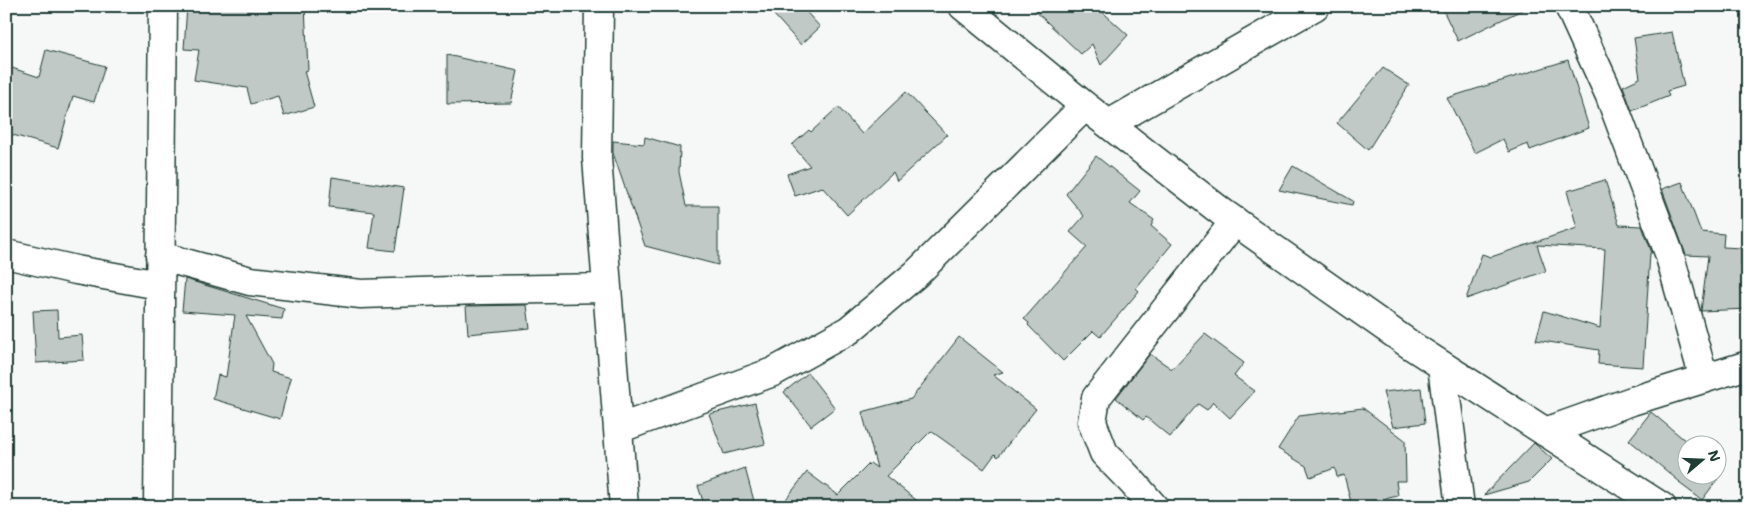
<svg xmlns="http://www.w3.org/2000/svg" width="1754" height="513" viewBox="0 0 1754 513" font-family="'Shantell Sans',sans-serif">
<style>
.building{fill:#c0c9c6;stroke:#1f3d34}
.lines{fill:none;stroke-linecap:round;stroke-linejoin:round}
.minor-casing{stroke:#1f3d34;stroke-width:31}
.minor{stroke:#fff;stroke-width:28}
</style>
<rect width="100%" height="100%" fill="#f6f7f7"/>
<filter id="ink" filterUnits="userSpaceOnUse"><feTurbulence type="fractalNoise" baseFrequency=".02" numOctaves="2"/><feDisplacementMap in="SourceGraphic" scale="10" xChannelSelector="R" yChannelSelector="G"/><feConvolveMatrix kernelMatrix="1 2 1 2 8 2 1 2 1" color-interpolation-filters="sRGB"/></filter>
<g filter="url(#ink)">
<path class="building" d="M 187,6 L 305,6 L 308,70 L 304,71 L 314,107 L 284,116 L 278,96 L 251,104 L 247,88 L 194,80 L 199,50 L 184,49 Z
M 766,6 L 801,6 L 820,27 L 801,45 Z
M 1030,6 L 1096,6 L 1128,35 L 1101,65 L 1092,44 L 1081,54 Z
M 1441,6 L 1530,6 L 1458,41 Z
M 1672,32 L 1684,86 L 1667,91 L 1669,96 L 1632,111 L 1623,86 L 1640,78 L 1634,38 Z
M 46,50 L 105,66 L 94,102 L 73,96 L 58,148 L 6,133 L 6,66 L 39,77 Z
M 447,55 L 518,71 L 511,103 L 447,104 Z
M 1568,60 L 1589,128 L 1530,150 L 1528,144 L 1509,152 L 1503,139 L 1475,153 L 1447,98 Z
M 1383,68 L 1409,85 L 1368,150 L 1337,123 Z
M 906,92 L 947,135 L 897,181 L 893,172 L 847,215 L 822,187 L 795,196 L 787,174 L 810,166 L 792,145 L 809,130 L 811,132 L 838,107 L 862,134 Z
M 645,137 L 680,147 L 679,172 L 686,206 L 718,206 L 718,265 L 645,246 L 613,153 L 613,141 L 644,144 Z
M 1096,156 L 1140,191 L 1130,203 L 1154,220 L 1151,226 L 1172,244 L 1136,288 L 1139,291 L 1100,337 L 1093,331 L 1063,361 L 1028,325 L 1029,323 L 1024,319 L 1087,247 L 1070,232 L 1084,216 L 1066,194 Z
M 1293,166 L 1353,201 L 1352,205 L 1279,190 Z
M 332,177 L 404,188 L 395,251 L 369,248 L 374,212 L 329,207 Z
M 1605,180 L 1619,225 L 1642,226 L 1652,253 L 1650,253 L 1643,367 L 1598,364 L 1599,350 L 1536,340 L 1544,311 L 1600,328 L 1605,249 L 1537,245 L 1546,271 L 1466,299 L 1482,254 L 1491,257 L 1577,228 L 1567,191 Z
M 1682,182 L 1701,232 L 1724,234 L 1723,247 L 1741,248 L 1741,266 L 1748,266 L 1748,309 L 1701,311 L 1708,256 L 1686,255 L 1662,189 Z
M 185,279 L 284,309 L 282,319 L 246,316 L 272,364 L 271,372 L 291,378 L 280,419 L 213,399 L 218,375 L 226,377 L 235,315 L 182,311 Z
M 527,305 L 530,328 L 468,334 L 466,306 Z
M 57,310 L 58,337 L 82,335 L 84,360 L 36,363 L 33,311 Z
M 1205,334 L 1244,363 L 1234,376 L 1255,391 L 1230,418 L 1213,402 L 1207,410 L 1198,404 L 1170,437 L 1146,417 L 1143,420 L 1116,398 L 1150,354 L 1172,369 Z
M 959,337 L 1003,372 L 993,375 L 1036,409 L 998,457 L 995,454 L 984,469 L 931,431 L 886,476 L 925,507 L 780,507 L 807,472 L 838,495 L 870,463 L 877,468 L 862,412 L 911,399 Z
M 808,373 L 835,408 L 811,426 L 784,392 Z
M 1421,388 L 1425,423 L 1393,427 L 1383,392 Z
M 755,403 L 765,444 L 724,454 L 709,414 Z
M 1363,408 L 1405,440 L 1406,481 L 1396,481 L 1398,496 L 1352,506 L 1344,475 L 1337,477 L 1335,468 L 1310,477 L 1306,466 L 1278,449 L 1299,416 Z
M 1651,412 L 1692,446 L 1686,446 L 1686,476 L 1716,476 L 1716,464 L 1720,466 L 1720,476 L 1702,500 L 1679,483 L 1680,482 L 1629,440 Z
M 1534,443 L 1552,459 L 1529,482 L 1484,495 Z
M 745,468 L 754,501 L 736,507 L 705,507 L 698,486 Z"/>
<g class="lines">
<defs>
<path id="minor" d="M 599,6 L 597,158 L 624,507
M 963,6 L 1085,106 L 1223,213 L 1412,346 L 1662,507
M 1569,6 L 1610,96 L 1669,253 L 1704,379
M 1109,124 L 1315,6
M 6,254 L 76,270 L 159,285
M 160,256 L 250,281 L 361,294 L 480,290 L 607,288
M 1442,366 L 1460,507
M 618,429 L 773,372 L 849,330 L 916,274 L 1085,106
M 1545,432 L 1632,401 L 1748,365
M 158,507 L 163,6
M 1154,507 L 1133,483 L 1104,453 L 1092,422 L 1096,398 L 1235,221"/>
</defs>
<use href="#minor" class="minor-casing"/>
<use href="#minor" class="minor"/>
</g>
</g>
<rect width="1754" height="513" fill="none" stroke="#fff" stroke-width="25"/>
<rect x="12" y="12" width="1729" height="488" fill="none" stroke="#1f3d34" stroke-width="2" filter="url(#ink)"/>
<g transform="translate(1702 460) rotate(71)"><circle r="24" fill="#ffffff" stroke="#a5b1ae"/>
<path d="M0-4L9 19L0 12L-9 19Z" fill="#1f3d34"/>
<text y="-8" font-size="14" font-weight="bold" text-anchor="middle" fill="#1f3d34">N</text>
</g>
</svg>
